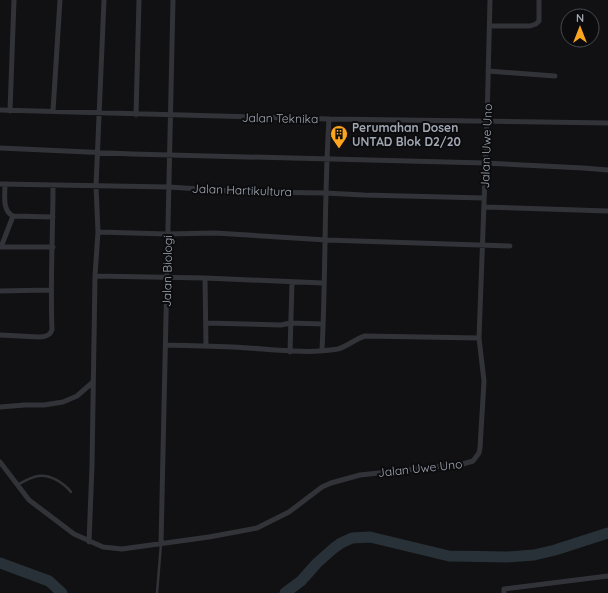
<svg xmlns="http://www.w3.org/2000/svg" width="608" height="593" viewBox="0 0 608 593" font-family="Quicksand,sans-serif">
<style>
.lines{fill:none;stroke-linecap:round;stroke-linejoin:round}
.river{stroke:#273137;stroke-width:11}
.lane{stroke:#323338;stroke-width:2.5}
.street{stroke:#323338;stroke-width:5}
.labels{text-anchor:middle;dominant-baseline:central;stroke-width:4;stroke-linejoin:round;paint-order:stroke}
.street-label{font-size:12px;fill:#a2a9b5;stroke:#0c0c0e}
.poi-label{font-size:12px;font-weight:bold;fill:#a2a9b5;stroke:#0c0c0e;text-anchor:start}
</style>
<rect width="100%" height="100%" fill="#111113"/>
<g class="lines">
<path class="river" d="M 0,563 L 49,581 L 62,593
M 285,593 L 301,581 L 317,563 L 334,548 L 341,543 L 352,538 L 370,537 L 449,556 L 507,557 L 534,555 L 555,550 L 608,533"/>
<path class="lane" d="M 17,485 C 23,482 31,477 38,476 C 50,474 64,483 71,492
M 157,593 L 161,544"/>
<path class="street" d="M 490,26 L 530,26 L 536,24 L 539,21 L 539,0
M 488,71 L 555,76
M 0,110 L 329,119 L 608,123
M 10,111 L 14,0
M 53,111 L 60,0
M 136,115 L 139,0
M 0,148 L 132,154 L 485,163 L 583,168 L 608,170
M 0,184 L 169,187 L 246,192 L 325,193 L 364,195 L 484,198
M 5,184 C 5,195 2,211 13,216
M 484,207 L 608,211
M 98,232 L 167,234 L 215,233 L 326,240 L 510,246
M 0,247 L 53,247
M 1,247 L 13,216 L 53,217
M 95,276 L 205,278 L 323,283
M 205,278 L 206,346
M 0,291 L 50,290
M 206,323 L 281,325 L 290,323 L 323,324
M 0,335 L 39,337 C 44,337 50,336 52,330 C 50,282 53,233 53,185
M 166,345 C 194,346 221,346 249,348 C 277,350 309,354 338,349 C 348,346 355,339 365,336 L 479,338
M 322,350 C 326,273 324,196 329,119
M 290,352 L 292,282
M 0,407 L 25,405 L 44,405 L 63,402 L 77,396 L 93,382
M 0,462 L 29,500 L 74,534 L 103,547 L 122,549 L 209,537 L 257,528 L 289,512 L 322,487 L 331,483 L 360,475 L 463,464 L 473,461 L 479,453 L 480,448 L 484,381 L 479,338 L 487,122 L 490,0
M 89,542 L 92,466 L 95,276 L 98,232 L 96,186 L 104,0
M 161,543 L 173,0
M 504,593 L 504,589 L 608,576"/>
</g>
<defs>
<symbol id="building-pin" viewBox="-11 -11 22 30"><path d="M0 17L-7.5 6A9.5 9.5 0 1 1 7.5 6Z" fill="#fda51f" stroke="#0c0c0e"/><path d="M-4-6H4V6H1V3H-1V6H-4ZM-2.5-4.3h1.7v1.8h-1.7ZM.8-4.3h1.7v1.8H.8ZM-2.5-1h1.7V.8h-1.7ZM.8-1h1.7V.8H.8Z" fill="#111"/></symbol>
</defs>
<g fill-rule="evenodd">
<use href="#building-pin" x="329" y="124" width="20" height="27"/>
</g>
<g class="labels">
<g class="street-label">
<text transform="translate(280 118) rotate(1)">Jalan Teknika</text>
<text transform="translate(486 146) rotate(-88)">Jalan Uwe Uno</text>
<text transform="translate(242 190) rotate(2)">Jalan Hartikultura</text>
<text transform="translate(167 271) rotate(-89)">Jalan Biologi</text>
<text transform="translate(420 468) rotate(-6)">Jalan Uwe Uno</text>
</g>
<g class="poi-label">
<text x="352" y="127">Perumahan Dosen<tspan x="352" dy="14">UNTAD Blok D2/20</tspan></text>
</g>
</g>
<g transform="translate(580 28)"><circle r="19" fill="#0c0c0e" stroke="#484b51"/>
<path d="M0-3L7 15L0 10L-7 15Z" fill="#fda51f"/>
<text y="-6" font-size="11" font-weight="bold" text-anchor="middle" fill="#a2a9b5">N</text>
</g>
</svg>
